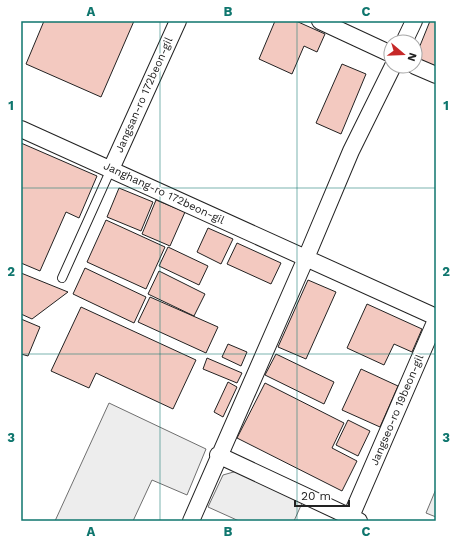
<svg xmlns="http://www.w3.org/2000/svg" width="457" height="542" viewBox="0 0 457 542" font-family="'Work Sans',sans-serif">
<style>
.parking{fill:#ededed;stroke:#6f6f6f}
.building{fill:#f3c9c0;stroke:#222}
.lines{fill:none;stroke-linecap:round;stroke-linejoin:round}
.lane-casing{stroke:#222;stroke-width:10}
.street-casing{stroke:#222;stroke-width:18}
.lane{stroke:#fff;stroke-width:8}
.street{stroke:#fff;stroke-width:16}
.grid{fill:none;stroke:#0f766e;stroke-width:1;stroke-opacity:0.55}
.labels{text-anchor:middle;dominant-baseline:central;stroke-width:3;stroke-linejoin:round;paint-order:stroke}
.street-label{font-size:11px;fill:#222;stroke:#fff}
.neatline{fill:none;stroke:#0f766e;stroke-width:1.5}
.grid-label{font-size:13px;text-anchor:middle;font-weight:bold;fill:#0f766e}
</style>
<rect width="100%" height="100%" fill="#fff"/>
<path class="parking" d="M 109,403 L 206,449 L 187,495 L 152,480 L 133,521 L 55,521 Z
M 237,471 L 303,501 L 294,521 L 239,521 L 208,507 L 223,475 Z
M 436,489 L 436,517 L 426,513 Z"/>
<path class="building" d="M 44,21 L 134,21 L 101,97 L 26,64 Z
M 275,21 L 296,21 L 325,34 L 317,52 L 304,46 L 292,74 L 259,59 Z
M 430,21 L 436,21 L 436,67 L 415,58 Z
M 342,64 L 366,74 L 341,134 L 316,123 Z
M 21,143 L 97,176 L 79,218 L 66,212 L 40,271 L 21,263 Z
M 119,188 L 153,202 L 141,231 L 107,217 Z
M 156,200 L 185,212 L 170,246 L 142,234 Z
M 106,220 L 165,247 L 146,289 L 87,262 Z
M 208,228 L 233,239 L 221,264 L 197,252 Z
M 237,243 L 281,263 L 271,284 L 227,264 Z
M 168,247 L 208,266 L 199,285 L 159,266 Z
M 85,268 L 146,297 L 134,323 L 73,294 Z
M 159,271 L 205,294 L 194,316 L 148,294 Z
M 21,273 L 68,292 L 32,319 L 21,314 Z
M 308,280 L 336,292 L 306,359 L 278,347 Z
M 150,297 L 218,327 L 206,353 L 138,322 Z
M 367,304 L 422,329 L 412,352 L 394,344 L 384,365 L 347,348 Z
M 81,307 L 196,360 L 173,409 L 96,373 L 89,388 L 51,371 Z
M 21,319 L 40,327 L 28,356 L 21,354 Z
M 228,344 L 247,352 L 241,366 L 222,357 Z
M 276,354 L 334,382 L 324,404 L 265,375 Z
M 207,358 L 242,373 L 237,383 L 203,369 Z
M 361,369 L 398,386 L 380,427 L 342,410 Z
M 228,382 L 237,387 L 223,417 L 214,412 Z
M 265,383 L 344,423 L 332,448 L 357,461 L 342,491 L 237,438 Z
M 348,420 L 370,431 L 358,456 L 336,445 Z"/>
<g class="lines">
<defs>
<path id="lane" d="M 62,278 L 111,169"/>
<path id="street" d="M 320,21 L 391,54
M 404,42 L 414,21
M 415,66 L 436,75
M 21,129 L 436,317
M 111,169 L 178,21
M 218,455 L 359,521
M 191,521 L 306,258 L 351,151 L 393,66
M 349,521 L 436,320"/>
</defs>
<use href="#lane" class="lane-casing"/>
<use href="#street" class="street-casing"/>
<use href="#lane" class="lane"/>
<use href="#street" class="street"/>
</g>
<path class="grid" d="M 160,21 L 160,521M 297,21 L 297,521M 21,188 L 436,188M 21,354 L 436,354"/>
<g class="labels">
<g class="street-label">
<text transform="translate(144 95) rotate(-66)">Jangsan-ro 172beon-gil</text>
<text transform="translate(164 193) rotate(25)">Janghang-ro 172beon-gil</text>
<text transform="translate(397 410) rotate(-67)">Jangseo-ro 19beon-gil</text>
</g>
</g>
<rect width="457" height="542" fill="none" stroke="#ffffff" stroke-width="44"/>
<g transform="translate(403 54) rotate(109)"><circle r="19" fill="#ffffff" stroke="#a7a7a7"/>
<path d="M0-3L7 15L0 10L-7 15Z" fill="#c62828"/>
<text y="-6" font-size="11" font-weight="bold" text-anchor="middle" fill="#222222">N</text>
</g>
<path d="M295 500v6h54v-6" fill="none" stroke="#222222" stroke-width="2"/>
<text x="301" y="500" font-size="12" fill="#222222" stroke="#ffffff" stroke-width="3" paint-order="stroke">20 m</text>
<rect x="22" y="22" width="413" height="498" class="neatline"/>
<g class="grid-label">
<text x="91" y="16">A</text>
<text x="228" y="16">B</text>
<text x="366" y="16">C</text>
<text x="11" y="110">1</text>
<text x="446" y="110">1</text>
<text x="11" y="276">2</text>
<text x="446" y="276">2</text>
<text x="11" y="442">3</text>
<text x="446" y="442">3</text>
<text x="91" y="536">A</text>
<text x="228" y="536">B</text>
<text x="366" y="536">C</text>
</g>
</svg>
